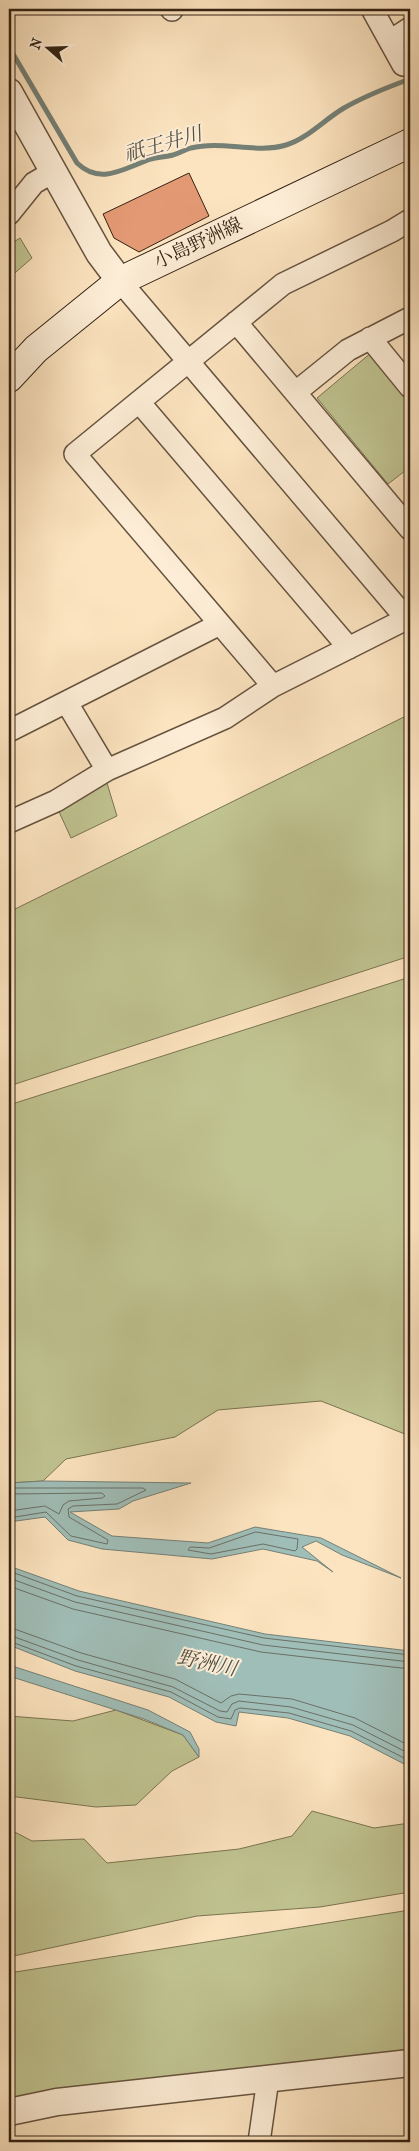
<svg xmlns="http://www.w3.org/2000/svg" width="419" height="2151" viewBox="0 0 419 2151" font-family="'IM FELL French Canon','Noto Serif JP',serif">
<style>
.green{fill:#c0c491;stroke:#7a7452}
.water{fill:#a0beb8;stroke:#758076}
.lines{fill:none;stroke-linecap:round;stroke-linejoin:round}
.shore{stroke:#6a7066;stroke-width:1}
.stream{stroke:#758076;stroke-width:5}
.building{fill:#e39974;stroke:#342314}
.minor-casing{stroke:#66533f;stroke-width:24}
.tertiary-casing{stroke:#66533f;stroke-width:29}
.secondary-casing{stroke:#342314;stroke-width:30}
.minor{stroke:#fdedd6;stroke-width:21}
.tertiary{stroke:#fdedd6;stroke-width:26}
.secondary{stroke:#fdedd6;stroke-width:28}
.labels{text-anchor:middle;dominant-baseline:central;stroke-width:4;stroke-linejoin:round;paint-order:stroke}
.street-label{font-size:19px;fill:#342314;stroke:#fdedd6}
.water-label{font-size:20px;font-style:italic;fill:#545245;stroke:#fdedd6}
</style>
<rect width="100%" height="100%" fill="#fce4c0"/>
<filter id="stains"><feTurbulence type="fractalNoise" baseFrequency=".004" numOctaves="4"/><feColorMatrix values="0 0 0 0 .2 0 0 0 0 .09 0 0 0 0 .02 0 0 0 .5 -.17"/></filter>
<radialGradient id="worn" r=".72"><stop offset=".6" stop-color="#630" stop-opacity="0"/><stop offset="1" stop-color="#630" stop-opacity=".3"/></radialGradient>
<path class="green" d="M 20,238 L 32,258 L 9,278 L 9,245 Z
M 372,352 L 410,401 L 410,467 L 388,484 L 317,398 Z
M 410,714 L 410,956 L 9,1086 L 9,912 Z
M 106,780 L 117,816 L 71,838 L 55,803 Z
M 410,977 L 410,1436 L 321,1401 L 218,1410 L 175,1437 L 66,1459 L 43,1481 L 9,1483 L 9,1105 Z
M 116,1710 L 183,1735 L 199,1757 L 172,1771 L 136,1805 L 96,1807 L 9,1796 L 9,1716 L 73,1721 Z
M 312,1811 L 374,1828 L 410,1823 L 410,1892 L 320,1907 L 197,1916 L 9,1957 L 9,1829 L 32,1841 L 84,1839 L 107,1863 L 239,1849 L 292,1836 Z
M 410,1910 L 410,2059 L 9,2107 L 9,1973 Z"/>
<path class="water" d="M 43,1481 L 191,1483 L 133,1501 L 119,1509 L 70,1512 L 112,1536 L 208,1543 L 255,1527 L 321,1538 L 401,1578 L 342,1555 L 316,1541 L 302,1547 L 333,1572 L 317,1561 L 263,1549 L 212,1559 L 102,1549 L 68,1540 L 45,1517 L 9,1522 L 9,1483 Z
M 9,1566 L 79,1591 L 265,1634 L 410,1651 L 410,1767 L 350,1736 L 288,1718 L 239,1712 L 236,1726 L 216,1722 L 169,1697 L 75,1671 L 9,1645 Z
M 9,1665 L 148,1710 L 190,1732 L 199,1749 L 199,1757 L 183,1735 L 144,1719 L 9,1676 Z"/>
<g class="lines">
<path class="shore" d="M 9,1488 L 143,1488 L 146,1490 L 117,1504 L 73,1506 L 68,1509 L 69,1517 L 108,1540 L 107,1544 L 71,1536 L 46,1512 L 9,1518
M 9,1494 L 102,1493 L 105,1496 L 102,1498 L 69,1501 L 63,1505 L 59,1514 L 45,1506 L 9,1511
M 256,1532 L 298,1539 L 297,1549 L 295,1551 L 263,1544 L 211,1554 L 188,1550 L 190,1547 L 209,1548 Z
M 9,1571 L 77,1596 L 264,1638 L 410,1655
M 9,1578 L 75,1602 L 263,1645 L 410,1662
M 9,1586 L 73,1609 L 261,1652 L 410,1669
M 9,1627 L 81,1653 L 175,1679 L 221,1703 L 231,1696 L 239,1694 L 292,1699 L 355,1718 L 410,1746
M 9,1635 L 78,1660 L 173,1687 L 220,1711 L 227,1712 L 232,1704 L 239,1701 L 291,1707 L 353,1725 L 410,1754
M 9,1641 L 76,1666 L 171,1692 L 218,1717 L 231,1719 L 235,1710 L 240,1708 L 289,1713 L 351,1731 L 410,1761"/>
<path class="stream" d="M 9,47 L 77,163 C 101,186 124,168 151,159 C 158,157 166,157 173,155 C 179,153 185,150 191,148 C 222,140 256,154 286,145 C 307,139 325,119 344,108 C 365,96 388,87 410,79"/>
</g>
<path class="building" d="M 189,173 L 209,216 L 139,252 L 114,238 L 103,214 Z"/>
<g class="lines">
<defs>
<path id="minor" d="M 171,9 L 172,10
M 372,9 L 403,65
M 390,41 L 410,28
M 9,214 L 34,183 L 53,172
M 120,281 L 410,623
M 236,322 L 410,529
M 370,338 L 410,387
M 296,392 L 348,350 L 410,318
M 139,402 L 349,648
M 273,686 L 75,454 L 283,284 L 392,231 L 410,220
M 67,703 L 107,770
M 9,731 L 220,624
M 9,822 L 56,801 L 107,770 L 225,718 L 273,686 L 410,617
M 259,2142 L 268,2079"/>
<path id="tertiary" d="M 9,92 L 99,253 L 120,281
M 9,2112 L 57,2102 L 410,2063"/>
<path id="secondary" d="M 9,378 L 36,349 L 120,281 L 410,143"/>
</defs>
<use href="#minor" class="minor-casing"/>
<use href="#tertiary" class="tertiary-casing"/>
<use href="#secondary" class="secondary-casing"/>
<use href="#minor" class="minor"/>
<use href="#tertiary" class="tertiary"/>
<use href="#secondary" class="secondary"/>
</g>
<g class="labels">
<g class="street-label">
<text transform="translate(198 243) rotate(-25)">小島野洲線</text>
</g>
<g class="water-label">
<text transform="translate(163 144) rotate(-16)">祇王井川</text>
<text transform="translate(207 1663) rotate(12)">野洲川</text>
</g>
</g>
<rect width="419" height="2151" fill="none" stroke="#fce4c0" stroke-width="30"/>
<rect x="10" y="10" width="399" height="2131" fill="none" stroke="#342314" stroke-width="2.5"/>
<rect x="15" y="15" width="389" height="2121" fill="none" stroke="#342314"/>
<g transform="translate(48 48) rotate(290)" stroke="#fdedd6" stroke-width="4" paint-order="stroke">
<path d="M0-4L9 19L0 12L-9 19Z" fill="#342314"/>
<text y="-8" font-size="14" font-weight="bold" text-anchor="middle" fill="#342314">N</text>
</g>
<rect width="100%" height="100%" filter="url(#stains)"/>
<rect width="100%" height="100%" fill="url(#worn)"/>
</svg>
